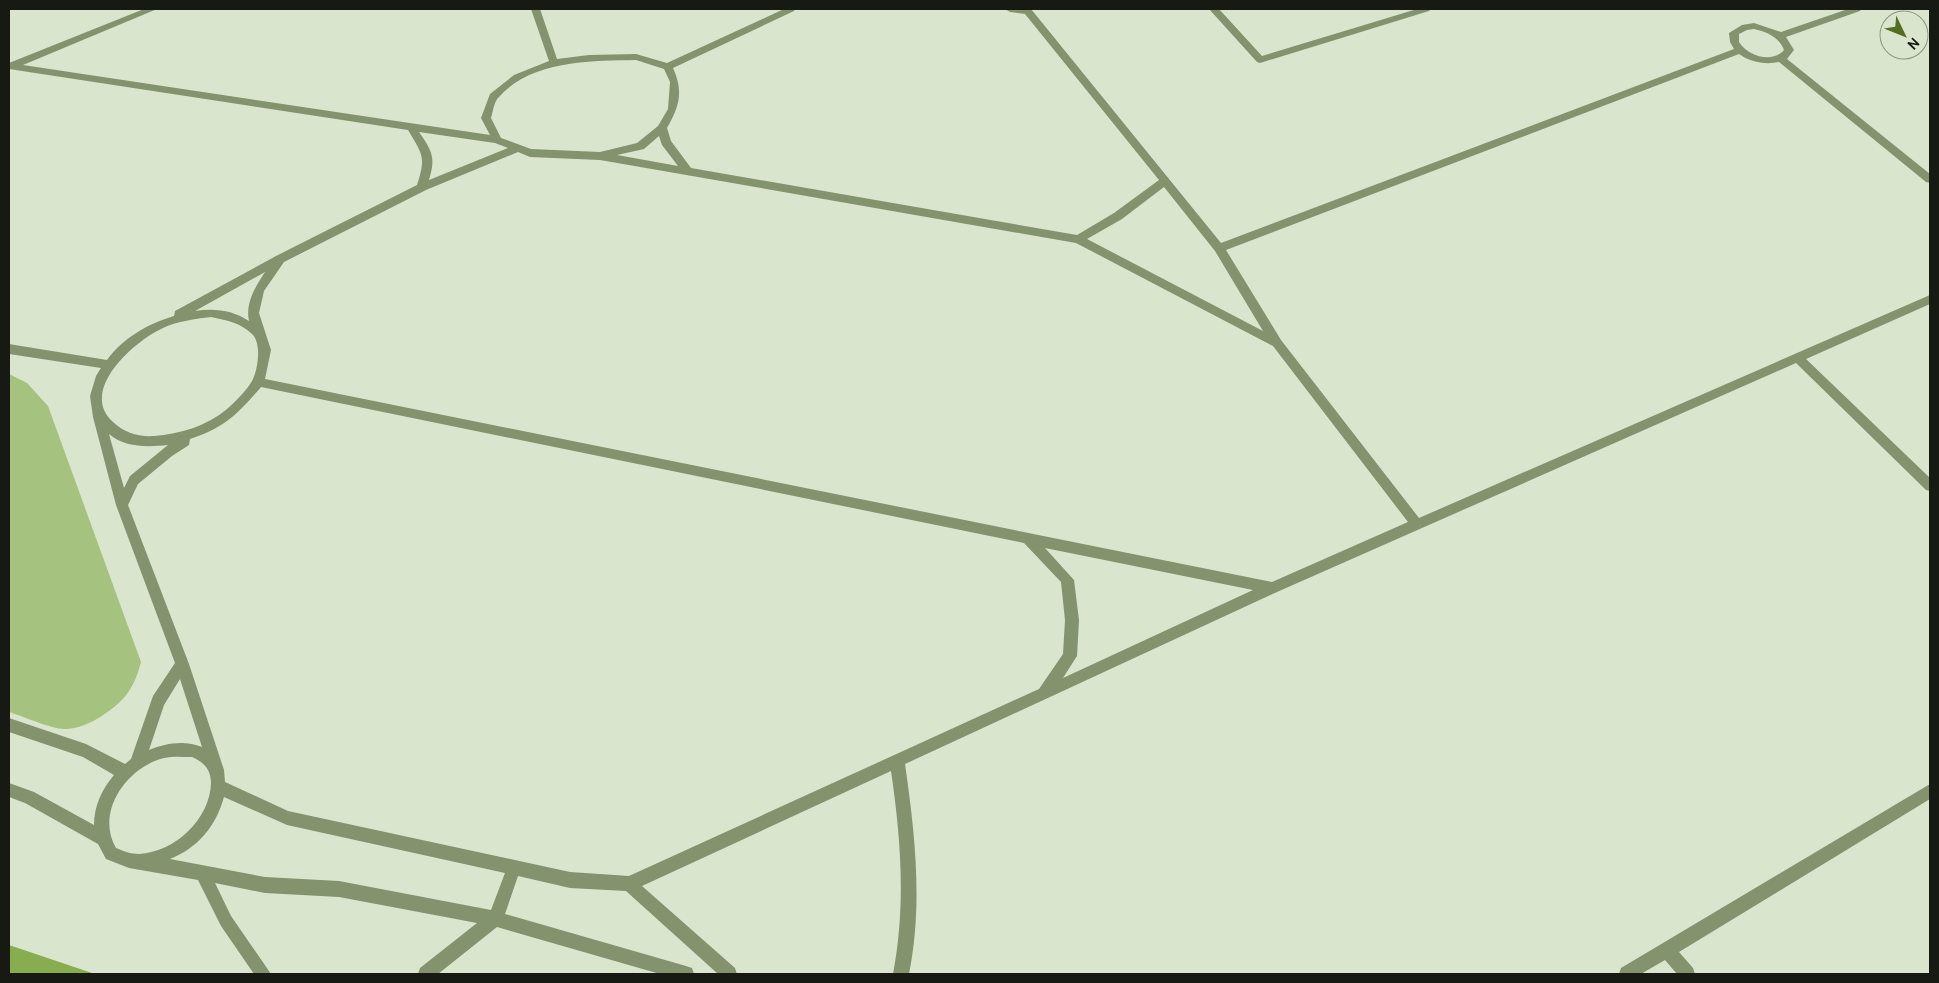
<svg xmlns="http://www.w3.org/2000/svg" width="1939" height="983" viewBox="0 0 1939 983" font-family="Cabin,sans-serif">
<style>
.green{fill:#a5c27f}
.forest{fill:#88ad50}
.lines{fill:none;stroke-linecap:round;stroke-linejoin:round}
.minor{fill:#82936d;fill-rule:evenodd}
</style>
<rect width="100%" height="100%" fill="#dae5ce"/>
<path class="green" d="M 9,374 L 27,383 L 48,406 L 141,662 C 138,673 135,682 129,691 C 118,708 86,730 64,729 C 52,729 22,716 9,712 Z"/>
<path class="forest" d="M 9,945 L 95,974 L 9,974 Z"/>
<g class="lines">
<path class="minor" d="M 144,9 L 157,9 L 23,65 L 490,135 L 481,118 L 490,94 L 514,75 L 549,61 L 531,9 L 540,9 L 557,59 L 589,55 L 636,54 L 667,63 L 784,9 L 795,9 L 794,11 L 673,68 C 684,92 679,107 667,128 L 671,141 L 691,168 L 1077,235 L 1114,213 L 1159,180 L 1025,14 L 1010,12 L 1005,9 L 1031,9 L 1221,243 L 1734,49 L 1730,42 L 1729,33 L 1742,25 L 1754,23 L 1781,32 L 1848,9 L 1861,9 L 1860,11 L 1786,37 L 1794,50 L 1787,59 L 1930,174 L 1930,183 L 1926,182 L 1779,62 C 1765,65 1750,62 1739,54 L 1226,250 L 1281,340 L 1419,518 L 1930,295 L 1930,304 L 1806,359 L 1930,478 L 1930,491 L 1926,490 L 1796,363 L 1277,592 L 905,764 C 915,834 923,904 909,974 L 893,974 C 906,906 901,839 891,771 L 642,886 L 735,968 L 737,974 L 718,974 L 626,891 L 570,888 L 518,876 L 505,914 L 686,966 L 692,968 L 694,974 L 660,974 L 497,927 L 438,974 L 418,974 L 420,968 L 477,923 L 339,897 L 265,893 L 215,883 L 231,916 L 271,974 L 254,974 L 221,926 L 198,880 L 129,868 L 106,859 L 98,844 L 25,803 L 9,797 L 9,783 L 34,792 L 94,825 C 94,806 102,789 114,775 L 83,757 L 9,732 L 9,718 L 86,744 L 125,764 L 131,759 L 153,696 L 175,663 L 116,505 L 93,417 L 90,396 L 96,376 L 101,368 L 9,354 L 9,344 L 107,360 C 124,337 148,324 174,316 L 175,311 L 276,256 L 417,185 C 426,157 423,155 408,130 L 9,69 L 9,63 ZM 1754,29 C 1767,32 1779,37 1784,50 C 1772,64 1748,56 1739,42 L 1739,34 L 1747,30 ZM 636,60 L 664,69 L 670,82 L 668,109 L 658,126 L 637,143 L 600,152 L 531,149 L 501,138 L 491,118 C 493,112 494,101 499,97 C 532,60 590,61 636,60 ZM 419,132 L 495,143 L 508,148 L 429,180 C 436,157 432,151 419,132 ZM 659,136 L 662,145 L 678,166 L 617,155 L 644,149 ZM 518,152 L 530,157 L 600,160 L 1076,243 L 1273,346 L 1408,522 L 1272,582 L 265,379 L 271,350 L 259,313 L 264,291 L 284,262 L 426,190 ZM 1164,187 L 1215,251 L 1263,331 L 1087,239 L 1122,219 ZM 265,272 C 256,286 245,303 249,321 C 232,310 215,308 195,311 ZM 211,317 C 226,320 241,323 252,334 C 262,343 258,370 252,381 C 247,390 235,402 227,409 C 207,426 180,434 154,436 C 138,437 125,433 113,422 C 78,391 134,341 163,328 C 178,321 195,319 211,317 ZM 261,387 L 1024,543 L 1061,582 L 1065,620 L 1063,654 L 1039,689 L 629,876 L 570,872 L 288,811 L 225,782 L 224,770 L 189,664 L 128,505 L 138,484 L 172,456 L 189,445 L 190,439 C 224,428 238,414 261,387 ZM 109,434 C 125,448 148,447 168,445 L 130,476 L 124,488 ZM 1045,548 L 1253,590 L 1063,678 L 1077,656 L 1079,620 L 1074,580 ZM 180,679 L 202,747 C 185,740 166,743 149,750 L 164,705 ZM 192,757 C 204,762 211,770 211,783 C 210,819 175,852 139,854 C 131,854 123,851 116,848 C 95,812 127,767 164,758 C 173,756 183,757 192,757 ZM 224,797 L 287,825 L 505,873 L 491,910 L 339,881 L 265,877 L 170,859 C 198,848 216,826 224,797 Z
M 1209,9 L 1219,9 L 1262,56 L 1417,9 L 1431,9 L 1429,11 L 1260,63 L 1257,62 Z
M 1930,784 L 1930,799 L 1679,952 L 1693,968 L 1695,974 L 1677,974 L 1665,960 L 1641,974 L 1619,974 L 1621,968 Z"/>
</g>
<rect width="1939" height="983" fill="none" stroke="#161a12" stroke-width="20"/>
<g transform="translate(1904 35) rotate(133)"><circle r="24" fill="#dae5ce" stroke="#8c9483"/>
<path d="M0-4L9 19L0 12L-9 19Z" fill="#526e22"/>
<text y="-8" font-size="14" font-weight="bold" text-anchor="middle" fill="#161a12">N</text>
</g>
</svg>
